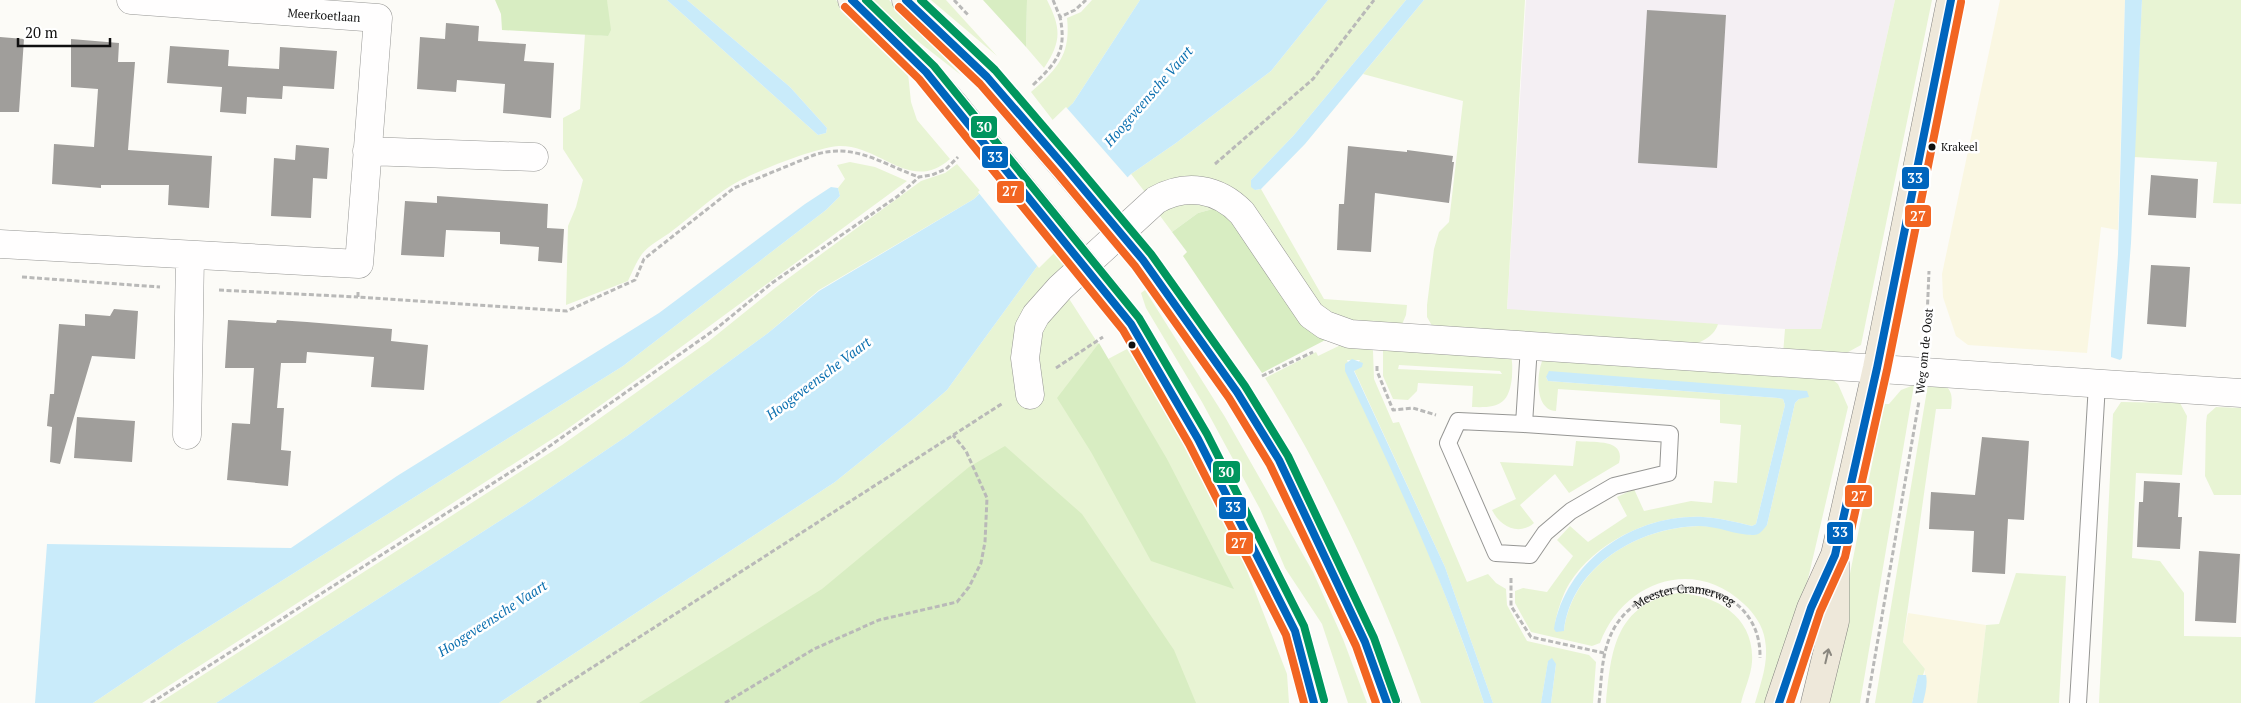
<svg xmlns="http://www.w3.org/2000/svg" width="2241" height="703" viewBox="0 0 2241 703" font-family="'PT Serif',serif">
<style>
.industrial{fill:#f4eff3}
.farmland{fill:#faf7e2}
.green{fill:#e8f4d4;fill-rule:evenodd}
.forest{fill:#d8edc2}
.water{fill:#c9ebfa}
.pier{fill:#fcfbf7}
.building{fill:#a09e9b}
.lines{fill:none;stroke-linecap:round;stroke-linejoin:round}
.service-casing{stroke:#969694;stroke-width:18}
.minor-casing{stroke:#969694;stroke-width:29}
.secondary-casing{stroke:#8d8c8b;stroke-width:29}
.primary-casing{stroke:#848381;stroke-width:29}
.path{stroke:#b9b9b8;stroke-width:3;stroke-dasharray:5 2.5;stroke-linecap:butt}
.service{stroke:#fffefe;stroke-width:16}
.minor{stroke:#fffefe;stroke-width:28}
.secondary{stroke:#f6f4eb;stroke-width:28}
.primary{stroke:#eee8da;stroke-width:28}
.secondary-bridge-casing{stroke:#8d8c8b;stroke-width:29;stroke-linecap:butt}
.secondary-bridge{stroke:#f6f4eb;stroke-width:28}
.bus-1-casing{stroke:#fff;stroke-width:11}
.bus-2-casing{stroke:#fff;stroke-width:11}
.bus-3-casing{stroke:#fff;stroke-width:11}
.bus-1{stroke:#0065bd;stroke-width:8}
.bus-2{stroke:#f26522;stroke-width:8}
.bus-3{stroke:#00965e;stroke-width:8}
.oneway{stroke:#8a877f}
.bus-dot{fill:#101010;stroke:#fff;stroke-width:2}
.labels{text-anchor:middle;dominant-baseline:central;stroke-width:5;stroke-linejoin:round;paint-order:stroke}
.bus-label{font-size:11px;fill:#101010;stroke:#fff;text-anchor:start}
.street-label{font-size:12px;fill:#101010;stroke:#fff}
.water-label{font-size:14px;font-style:italic;fill:#0c70b0;stroke:#fff}
.line-badge{stroke:#fff;stroke-width:2}
.badge-label{font-size:14px;text-anchor:middle;font-weight:bold;fill:#fff}
</style>
<rect width="100%" height="100%" fill="#fcfbf7"/>
<path class="industrial" d="M 1526,0 L 1895,0 L 1821,329 L 1785,329 L 1507,310 Z"/>
<path class="farmland" d="M 2000,0 L 2125,0 L 2118,230 L 2101,227 L 2087,353 L 1968,345 L 1956,336 L 1943,297 L 1942,274 Z
M 1908,613 L 1986,625 L 1977,703 L 1923,703 L 1925,669 L 1903,642 Z"/>
<path class="green" d="M 607,0 L 667,0 L 818,135 L 826,133 L 827,128 L 790,87 L 687,0 L 836,0 L 908,73 L 911,102 L 917,120 L 950,159 C 911,194 881,145 839,146 C 817,147 751,173 732,185 C 711,198 692,216 672,231 C 663,238 649,245 642,254 C 636,262 632,273 628,281 L 566,305 L 568,226 L 576,207 L 583,180 L 563,149 L 563,118 L 580,109 L 585,34 L 608,36 Z
M 865,0 L 889,0 L 961,75 Z
M 931,0 L 946,0 L 997,56 Z
M 1027,0 L 1047,0 C 1061,28 1062,41 1044,68 L 1026,47 Z
M 1092,0 L 1140,0 L 1073,103 L 1055,123 L 1031,92 C 1057,69 1071,55 1067,18 L 1081,12 Z
M 1328,0 L 1406,0 L 1294,135 L 1251,180 L 1255,190 L 1261,189 L 1324,299 L 1407,305 L 1406,315 L 1400,329 L 1325,316 L 1245,207 L 1148,196 L 1131,174 L 1176,143 L 1271,71 Z
M 1424,0 L 1525,0 L 1507,309 L 1718,324 C 1714,338 1698,343 1685,348 L 1435,331 L 1427,317 L 1427,305 L 1434,249 L 1439,232 L 1449,222 L 1463,101 L 1363,74 Z
M 1895,0 L 1932,0 L 1861,345 L 1841,356 L 1783,354 L 1785,329 L 1821,329 Z
M 2142,0 L 2241,0 L 2241,204 L 2213,203 L 2217,162 L 2134,157 Z
M 850,162 L 875,167 L 907,181 L 643,375 L 563,432 L 142,703 L 93,703 L 178,646 L 623,366 L 826,210 L 840,196 L 838,188 L 845,179 L 837,165 Z
M 957,164 L 981,192 L 974,199 L 819,290 L 768,333 L 627,436 L 526,504 L 216,703 L 159,703 L 562,445 L 709,341 L 775,288 L 921,181 L 945,173 Z
M 1171,200 L 1220,207 L 1198,213 L 1172,232 L 1155,209 Z
M 1056,245 L 1072,265 L 1037,334 L 1066,294 L 1108,359 L 1127,349 L 1175,425 L 1208,484 L 1244,563 L 1287,674 L 1289,703 L 499,703 L 835,482 L 912,420 L 947,390 L 1041,261 Z
M 1145,290 L 1225,417 L 1313,572 L 1343,639 L 1367,703 L 1348,703 L 1322,624 L 1285,568 L 1260,509 L 1202,402 L 1146,308 L 1141,293 Z
M 1349,341 L 1370,342 L 1373,351 L 1374,379 L 1393,423 L 1399,422 L 1467,582 L 1488,574 L 1496,583 L 1506,589 L 1507,605 L 1527,641 L 1589,655 L 1596,662 L 1593,703 L 1551,703 L 1556,664 L 1548,662 L 1541,703 L 1493,703 L 1445,567 L 1354,370 L 1360,360 L 1347,360 C 1395,474 1446,586 1484,703 L 1421,703 C 1380,590 1329,481 1265,378 L 1316,352 L 1318,356 Z
M 1383,350 L 1511,357 C 1513,364 1512,370 1512,377 C 1509,405 1498,408 1472,407 L 1473,386 L 1418,383 L 1417,391 L 1408,400 L 1393,399 L 1383,376 ZM 1399,365 L 1500,371 L 1502,374 L 1398,369 Z
M 1544,357 L 1829,377 L 1838,384 L 1848,407 L 1808,579 L 1767,703 L 1755,703 C 1761,682 1769,662 1765,640 C 1763,626 1754,613 1744,604 C 1693,556 1623,582 1600,643 L 1592,646 L 1531,632 L 1515,603 L 1515,591 L 1523,588 L 1547,592 L 1573,556 L 1557,540 L 1570,526 L 1588,542 L 1627,516 L 1617,497 L 1634,489 L 1644,511 L 1691,501 L 1712,503 L 1714,481 L 1737,483 L 1741,425 L 1720,423 L 1720,400 L 1558,389 L 1556,411 C 1534,410 1536,371 1544,357 ZM 1546,377 L 1799,399 L 1795,403 L 1767,525 L 1752,535 C 1735,531 1717,526 1700,526 C 1638,527 1572,566 1564,631 L 1555,623 C 1558,610 1562,596 1569,584 C 1596,541 1653,514 1703,517 C 1720,518 1736,522 1752,526 L 1756,524 L 1785,405 L 1783,399 L 1778,398 L 1548,381 Z
M 1928,384 L 1946,386 C 1953,393 1952,399 1951,409 L 1936,409 L 1903,642 L 1925,669 L 1923,675 L 1918,676 L 1912,703 L 1875,703 Z
M 1914,385 L 1860,703 L 1824,703 L 1884,404 L 1889,404 L 1901,390 Z
M 2121,402 L 2180,403 L 2187,416 L 2182,475 L 2136,473 L 2132,558 L 2160,561 L 2184,593 L 2184,636 L 2241,637 L 2241,703 L 2099,703 L 2113,414 Z
M 2216,407 L 2241,408 L 2241,495 L 2214,495 L 2205,476 L 2206,423 L 2207,415 Z
M 1576,441 C 1594,443 1626,438 1619,463 L 1569,493 L 1555,474 L 1520,505 L 1534,523 C 1519,536 1500,527 1492,510 L 1516,499 L 1500,462 L 1573,466 Z
M 2016,573 L 2066,576 L 2059,703 L 1977,703 L 1986,625 L 1999,624 Z
M 1678,593 C 1718,595 1755,618 1752,662 C 1751,676 1744,690 1741,703 L 1606,703 C 1611,651 1615,604 1678,593 Z"/>
<path class="forest" d="M 495,0 L 607,0 L 611,30 L 608,36 L 502,30 L 501,14 Z
M 983,0 L 1027,0 L 1026,47 Z
M 1220,207 L 1333,336 L 1262,373 L 1183,256 L 1187,252 L 1172,232 L 1198,213 Z
M 1099,343 L 1167,459 L 1234,589 L 1151,561 L 1091,452 L 1057,398 Z
M 1005,446 L 1082,514 L 1174,650 L 1196,703 L 639,703 L 822,589 L 969,467 Z"/>
<path class="water" d="M 667,0 L 687,0 L 790,87 L 827,128 L 826,133 L 818,135 Z
M 1140,0 L 1328,0 L 1271,71 L 1176,143 L 1131,174 L 1041,261 L 947,390 L 912,420 L 835,482 L 499,703 L 216,703 L 526,504 L 627,436 L 768,333 L 819,291 L 974,199 L 1073,103 Z
M 1406,0 L 1424,0 L 1305,144 L 1261,189 L 1255,190 L 1251,187 L 1251,180 L 1294,135 Z
M 2125,0 L 2142,0 L 2131,243 L 2122,358 L 2120,360 L 2111,357 L 2111,353 L 2118,254 Z
M 831,187 L 838,188 L 840,196 L 826,210 L 623,366 L 178,646 L 93,703 L 35,703 L 47,544 L 291,548 L 397,476 L 659,313 L 805,204 Z
M 1352,359 L 1363,363 L 1362,367 L 1354,371 L 1445,567 L 1493,703 L 1484,703 C 1447,588 1397,480 1345,371 L 1345,364 Z
M 1549,371 L 1807,391 L 1809,397 L 1799,399 L 1795,403 L 1767,525 C 1763,530 1759,536 1752,535 C 1735,535 1718,526 1699,526 C 1639,527 1571,566 1564,631 L 1556,632 L 1554,629 C 1566,560 1634,514 1703,517 C 1720,518 1736,522 1752,526 L 1756,524 L 1785,405 L 1783,399 L 1778,398 L 1548,381 L 1546,377 Z
M 1552,658 L 1556,664 L 1551,703 L 1541,703 L 1548,661 Z
M 1918,675 L 1926,675 C 1928,684 1925,694 1923,703 L 1912,703 Z"/>
<path class="pier" d="M 1066,107 L 1129,179 L 1039,268 L 978,192 Z"/>
<path class="building" d="M 1647,10 L 1726,15 L 1717,168 L 1638,163 Z
M 446,23 L 479,26 L 478,41 L 526,44 L 524,61 L 554,63 L 551,118 L 503,113 L 505,84 L 457,80 L 456,92 L 417,89 L 420,37 L 445,39 Z
M 0,37 L 24,39 L 19,112 L 0,112 Z
M 71,39 L 119,43 L 118,62 L 135,62 L 128,150 L 212,156 L 209,208 L 168,205 L 169,185 L 101,185 L 101,188 L 52,184 L 54,144 L 94,147 L 98,89 L 71,87 Z
M 170,46 L 229,50 L 228,66 L 279,69 L 280,47 L 337,51 L 334,89 L 283,86 L 282,99 L 247,97 L 246,114 L 220,112 L 222,87 L 167,83 Z
M 296,145 L 329,148 L 327,179 L 313,178 L 311,218 L 271,216 L 274,158 L 295,160 Z
M 1348,146 L 1407,152 L 1407,150 L 1453,156 L 1452,162 L 1454,162 L 1449,203 L 1375,193 L 1371,252 L 1337,250 L 1339,204 L 1344,204 Z
M 2151,175 L 2198,179 L 2196,218 L 2148,215 Z
M 437,196 L 548,204 L 547,228 L 564,229 L 562,263 L 538,261 L 539,247 L 500,244 L 500,232 L 446,230 L 444,257 L 401,255 L 405,201 L 437,203 Z
M 2151,265 L 2190,267 L 2186,327 L 2147,324 Z
M 114,309 L 138,311 L 135,359 L 92,356 L 60,464 L 50,462 L 52,427 L 47,426 L 50,394 L 54,394 L 59,324 L 85,326 L 85,314 L 110,316 Z
M 228,320 L 276,323 L 277,320 L 307,322 L 392,329 L 391,341 L 428,345 L 424,390 L 371,387 L 374,357 L 307,352 L 306,363 L 281,363 L 277,408 L 284,408 L 281,450 L 291,451 L 288,486 L 227,480 L 232,423 L 250,424 L 254,368 L 225,368 Z
M 77,417 L 135,421 L 132,462 L 74,458 Z
M 1982,437 L 2029,441 L 2024,520 L 2008,519 L 2005,574 L 1972,572 L 1974,531 L 1929,529 L 1931,492 L 1975,495 Z
M 2144,481 L 2180,483 L 2178,517 L 2182,517 L 2180,549 L 2137,547 L 2139,502 L 2143,502 Z
M 2199,551 L 2240,554 L 2236,623 L 2195,621 Z"/>
<g class="lines">
<defs>
<path id="service" d="M 1524,424 L 1458,421 L 1448,443 L 1496,553 L 1530,555 L 1545,533 L 1571,511 L 1614,486 L 1668,473 L 1670,434 L 1524,424 L 1529,346
M 2078,703 L 2097,384"/>
<path id="minor" d="M 367,151 L 534,157
M 0,244 L 359,264 L 378,18 L 131,0
M 1030,395 L 1025,358 L 1029,328 L 1036,315 L 1060,288 L 1156,200 C 1186,183 1218,188 1242,213 L 1311,315 L 1325,325 L 1350,334 L 2241,393
M 187,435 L 190,256"/>
<path id="secondary" d="M 852,0 L 926,72 L 956,107
M 906,0 L 987,77
M 1143,260 L 1237,392 L 1279,460 L 1365,642 L 1387,703
M 1109,296 L 1131,324 L 1198,439 L 1272,584 L 1295,631 L 1314,703"/>
<path id="primary" d="M 1779,703 L 1811,608 L 1835,555 L 1877,368 L 1951,0
M 1815,703 L 1835,621 L 1835,564"/>
</defs>
<use href="#service" class="service-casing"/>
<use href="#minor" class="minor-casing"/>
<use href="#secondary" class="secondary-casing"/>
<use href="#primary" class="primary-casing"/>
<g class="path">
<path d="M 954,0 L 969,16"/>
<path d="M 1053,0 L 1060,17"/>
<path d="M 1033,85 C 1057,62 1067,51 1060,17 L 1075,10 L 1086,0"/>
<path d="M 1215,164 L 1313,79 L 1374,0"/>
<path d="M 22,277 L 160,287"/>
<path d="M 219,290 L 358,297"/>
<path d="M 358,292 L 358,297 L 567,311 L 635,280 L 644,259 L 734,188 L 814,155 C 854,142 882,164 919,177"/>
<path d="M 1926,342 L 1929,271"/>
<path d="M 1377,366 L 1377,371 L 1393,410 L 1413,408 L 1436,415"/>
<path d="M 1056,368 L 1103,337"/>
<path d="M 1262,376 L 1313,352"/>
<path d="M 1511,578 L 1511,606 L 1531,637 L 1604,653"/>
<path d="M 151,703 L 537,455 L 717,328 L 772,283 L 898,196 L 919,177 L 932,175 L 946,169 L 958,157"/>
<path d="M 537,703 L 1003,403"/>
<path d="M 725,703 L 814,649 L 879,620 L 957,602 L 969,587 L 981,563 L 985,542 L 987,498 L 966,451 L 953,435"/>
<path id="s1" d="M 1599,703 C 1602,676 1601,649 1616,625 C 1655,565 1762,579 1760,658"/>
<path d="M 1867,703 L 1919,401"/>
</g>
<use href="#service" class="service"/>
<use href="#minor" class="minor"/>
<use href="#secondary" class="secondary"/>
<use href="#primary" class="primary"/>
<defs>
<path id="secondary-bridge" d="M 987,77 L 1143,260
M 956,107 L 1109,296"/>
</defs>
<use href="#secondary-bridge" class="secondary-bridge-casing"/>
<use href="#secondary-bridge" class="secondary-bridge"/>
<defs>
<path id="bus-1" d="M 852,0 L 926,72 L 1131,324 L 1198,439 L 1295,631 L 1314,703
M 906,0 L 987,77 L 1065,167 L 1143,260 L 1237,392 L 1279,460 L 1365,642 L 1387,703
M 1779,703 L 1811,608 L 1835,555 L 1877,368 L 1951,0"/>
<path id="bus-2" d="M 845,7 L 919,79 L 1123,330 L 1189,444 L 1286,635 L 1304,703
M 899,7 L 980,84 L 1057,173 L 1135,266 L 1229,398 L 1270,465 L 1356,646 L 1376,703
M 1790,703 L 1820,612 L 1845,557 L 1887,370 L 1961,2"/>
<path id="bus-3" d="M 866,0 L 934,66 L 1139,318 L 1207,434 L 1304,626 L 1324,700
M 921,0 L 995,70 L 1073,161 L 1151,254 L 1245,386 L 1288,456 L 1374,638 L 1396,700"/>
</defs>
<use href="#bus-1" class="bus-1-casing"/>
<use href="#bus-2" class="bus-2-casing"/>
<use href="#bus-3" class="bus-3-casing"/>
<use href="#bus-1" class="bus-1"/>
<use href="#bus-2" class="bus-2"/>
<use href="#bus-3" class="bus-3"/>
</g>
<defs><path id="oneway-shaft" d="M-6 0H5M1.5-3L5.5 0L1.5 3" fill="none" stroke-width="1.6" stroke-linecap="round" stroke-linejoin="round" transform="scale(1.25)"/></defs>
<use class="oneway" href="#oneway-shaft" transform="translate(1827 656) rotate(-77)"/>
<g class="bus-dot">
<circle cx="1932" cy="147" r="4.5"/>
<circle cx="1132" cy="345" r="4.5"/>
</g>
<g class="labels">
<g class="bus-label">
<text x="1941" y="147">Krakeel</text>
</g>
<g class="street-label">
<text transform="translate(324 15) rotate(4)">Meerkoetlaan</text>
<text transform="translate(1924 351) rotate(-84)">Weg om de Oost</text>
<text stroke="none"><textPath href="#s1" startOffset="161">Meester Cramerweg</textPath></text>
</g>
<g class="water-label">
<text transform="translate(1148 96) rotate(-49)">Hoogeveensche Vaart</text>
<text transform="translate(818 378) rotate(-37)">Hoogeveensche Vaart</text>
<text transform="translate(492 618) rotate(-33)">Hoogeveensche Vaart</text>
</g>
</g>
<g class="line-badge">
<rect x="970" y="115" width="28" height="24" rx="5" fill="#00965e"/>
<rect x="981" y="145" width="28" height="24" rx="5" fill="#0065bd"/>
<rect x="1901" y="166" width="29" height="24" rx="5" fill="#0065bd"/>
<rect x="996" y="180" width="29" height="24" rx="5" fill="#f26522"/>
<rect x="1904" y="204" width="28" height="24" rx="5" fill="#f26522"/>
<rect x="1212" y="460" width="29" height="24" rx="5" fill="#00965e"/>
<rect x="1844" y="484" width="29" height="24" rx="5" fill="#f26522"/>
<rect x="1218" y="496" width="29" height="24" rx="5" fill="#0065bd"/>
<rect x="1826" y="521" width="28" height="24" rx="5" fill="#0065bd"/>
<rect x="1225" y="531" width="29" height="24" rx="5" fill="#f26522"/>
</g>
<g class="badge-label">
<text x="984" y="132">30</text>
<text x="995" y="162">33</text>
<text x="1915" y="183">33</text>
<text x="1010" y="196">27</text>
<text x="1918" y="221">27</text>
<text x="1226" y="477">30</text>
<text x="1859" y="501">27</text>
<text x="1233" y="512">33</text>
<text x="1840" y="537">33</text>
<text x="1239" y="548">27</text>
</g>
<path d="M18 38v8h92v-8" fill="none" stroke="#101010" stroke-width="2.5"/>
<text x="25" y="38" font-size="15" fill="#101010" stroke="#ffffff" stroke-width="4" paint-order="stroke">20 m</text>
</svg>
